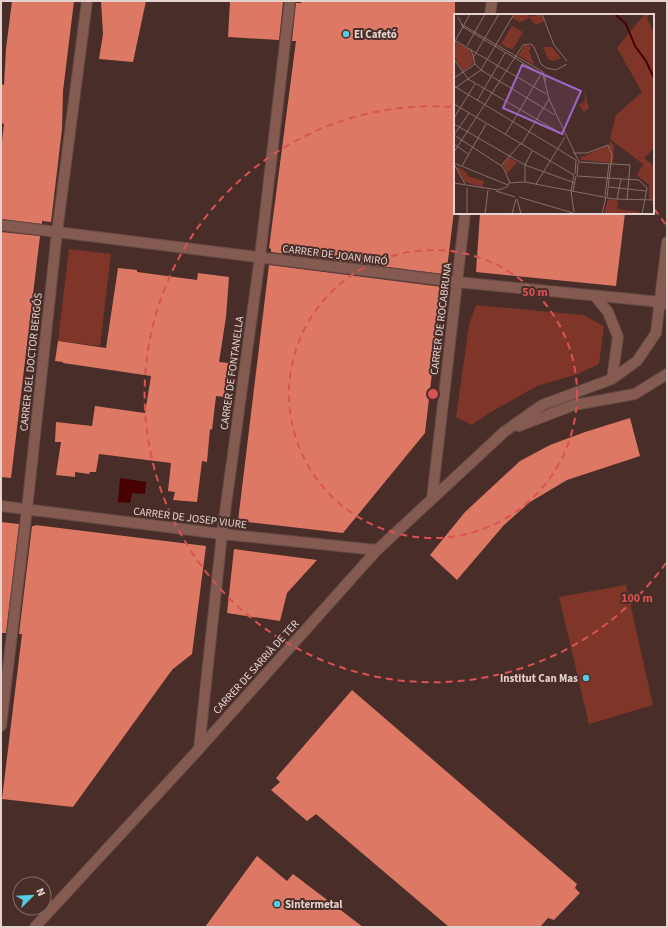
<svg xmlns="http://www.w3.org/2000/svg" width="668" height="928" viewBox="0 0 668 928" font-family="'Source Sans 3',sans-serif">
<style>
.green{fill:#7f3628}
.water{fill:#480000}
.building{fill:#dd7864}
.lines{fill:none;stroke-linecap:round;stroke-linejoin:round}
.minor-casing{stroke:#654b46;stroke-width:12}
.minor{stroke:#845a51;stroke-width:10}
.ring{fill:none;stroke:#da5352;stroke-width:2;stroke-dasharray:7 5}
.poi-dot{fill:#55cae0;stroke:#492d28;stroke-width:1.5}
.labels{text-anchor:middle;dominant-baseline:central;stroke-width:4;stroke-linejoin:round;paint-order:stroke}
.poi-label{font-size:11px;font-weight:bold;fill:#e5d3cf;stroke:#492d28;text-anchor:start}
.street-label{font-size:11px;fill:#e5d3cf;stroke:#492d28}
.inset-river{fill:none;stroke:#480000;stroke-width:2}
.inset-road{fill:none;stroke:#876f6b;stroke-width:1}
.view{fill:#a066c5;fill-opacity:0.15;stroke:#a066c5;stroke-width:2}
.inset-edge{fill:none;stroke:#e5d3cf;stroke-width:2}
.centre{fill:#da5352;stroke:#492d28;stroke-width:2}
.ring-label{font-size:12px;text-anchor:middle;font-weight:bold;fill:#da5352;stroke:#492d28;stroke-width:4;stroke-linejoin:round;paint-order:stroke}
</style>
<rect width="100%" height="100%" fill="#492d28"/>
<path class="green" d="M 69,249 L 111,254 L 100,346 L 58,341 Z
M 476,305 L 583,315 L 604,326 L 599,364 L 578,374 L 537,386 L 491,412 L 471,425 L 456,417 L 469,325 Z
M 626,585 L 653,705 L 589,724 L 559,597 Z"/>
<path class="water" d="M 120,478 L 146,482 L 145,494 L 132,493 L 130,503 L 118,502 Z"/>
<path class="building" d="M 12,1 L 74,1 L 63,91 L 62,129 L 51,222 L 42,221 L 42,224 L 1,219 L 1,149 L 4,124 L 1,123 L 1,84 L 4,85 L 6,49 Z
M 101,1 L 146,1 L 133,62 L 99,59 L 103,34 Z
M 230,1 L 283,2 L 279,40 L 228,37 Z
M 302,1 L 455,1 L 455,203 L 447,269 L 444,269 L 443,274 L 271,252 L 271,249 L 269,248 L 296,41 L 292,41 L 296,3 L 301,3 Z
M 480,213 L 625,213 L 616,286 L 476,272 Z
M 1,232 L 40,236 L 11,478 L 1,477 Z
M 269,265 L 442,287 L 425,433 L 343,533 L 238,521 Z
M 118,268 L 137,270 L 137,272 L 197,280 L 198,273 L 229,277 L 226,317 L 219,362 L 228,363 L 224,397 L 216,396 L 212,430 L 210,429 L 207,462 L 202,461 L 197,502 L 173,500 L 175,492 L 168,491 L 171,463 L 99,454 L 96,472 L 90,472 L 89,474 L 75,472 L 75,477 L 56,475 L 61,442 L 55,442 L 56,422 L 92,426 L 95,406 L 145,413 L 151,376 L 63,363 L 63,362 L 55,361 L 58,341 L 106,348 Z
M 630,418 L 640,456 L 567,480 L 530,502 L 504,525 L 457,580 L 430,555 L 465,512 L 520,461 L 550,445 L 585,432 Z
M 1,522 L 19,524 L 6,633 L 1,633 Z
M 35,525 L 206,546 L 192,654 L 173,669 L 169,674 L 73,807 L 2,799 L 22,634 L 19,634 L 32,526 L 35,526 Z
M 234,549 L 317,560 L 287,593 L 280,621 L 227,613 Z
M 352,690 L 577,884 L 575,888 L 580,893 L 554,920 L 548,918 L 540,927 L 449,927 L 316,814 L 307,821 L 271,790 L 280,782 L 276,778 Z
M 257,856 L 287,881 L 293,874 L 363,927 L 205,927 Z"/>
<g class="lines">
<defs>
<path id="minor" d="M 490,15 L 492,1
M 1,225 L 457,282 L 651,301 L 667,304
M 595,296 L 608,312 L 618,337 L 612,379
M 519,426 L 574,405 L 635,394 L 667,374
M 432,499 L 465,213
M 1,506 L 222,534 L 377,550
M 1,726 L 27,509 L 57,232 L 87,1
M 199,749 L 222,534 L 260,257 L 290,1
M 35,927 L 199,749 L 377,550 L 432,499 L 504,432 L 542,405 L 612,379 L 637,361 L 656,333 L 667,242"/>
</defs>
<use href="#minor" class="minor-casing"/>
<use href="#minor" class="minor"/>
</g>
<g class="ring">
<circle cx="433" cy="394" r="144"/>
<path d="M666 563A288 288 0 1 1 453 107M654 209A288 288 0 0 1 666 225"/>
</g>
<g class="poi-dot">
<circle cx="346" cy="34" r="4"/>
<circle cx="586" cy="678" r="4"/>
<circle cx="277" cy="904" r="4"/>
</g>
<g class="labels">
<g class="poi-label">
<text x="354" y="34">El Cafetó</text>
<text x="578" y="678" text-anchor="end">Institut Can Mas</text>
<text x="285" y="904">Sintermetal</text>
</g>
<g class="street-label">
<text transform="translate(335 255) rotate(7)">CARRER DE JOAN MIRÓ</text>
<text transform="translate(441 319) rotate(-83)">CARRER DE ROCABRUNA</text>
<text transform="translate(31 362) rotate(-84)">CARRER DEL DOCTOR BERGÓS</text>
<text transform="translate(232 373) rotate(-82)">CARRER DE FONTANELLA</text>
<text transform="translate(190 518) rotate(7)">CARRER DE JOSEP VIURE</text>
<text transform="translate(256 667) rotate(-48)">CARRER DE SARRIÀ DE TER</text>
</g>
</g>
<g transform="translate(454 14)">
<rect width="200" height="200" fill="#492d28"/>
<path d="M 61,0 L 74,0 L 75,3 L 86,0 L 91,7 L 81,11 L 76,4 L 66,8 L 58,4 ZM 187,0 L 195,0 L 193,4 L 200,19 L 200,134 L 190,144 L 200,152 L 200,185 L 198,186 L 195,185 L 195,171 L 183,161 L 189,150 L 156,125 L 162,101 L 188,78 L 163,34 L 189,2 ZM 58,12 L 69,18 L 58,36 L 47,30 ZM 0,27 L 16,36 L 20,49 L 9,57 L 0,42 ZM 71,31 L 78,33 L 75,36 L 80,51 L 64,41 ZM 89,33 L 98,33 L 107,44 L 99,47 L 94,45 ZM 130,77 L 135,94 L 130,98 L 125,91 L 131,87 ZM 155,127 L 160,131 L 159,149 L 127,146 L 126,144 L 156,130 ZM 54,143 L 63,148 L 53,160 L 49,150 ZM 5,153 L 14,160 L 13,162 L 30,167 L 28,173 L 11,168 L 3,154 ZM 154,185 L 164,187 L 163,195 L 186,198 L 186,200 L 150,200 Z" fill="#7f3628"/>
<path class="inset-river" d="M 161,0 L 172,10 L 181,32 L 192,47 L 200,64"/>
<path class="inset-road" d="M 88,0 L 100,31 L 113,47M 4,3 L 9,13 L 89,61 L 95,85 L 125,148M 7,10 L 89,58 L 92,67M 0,26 L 92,80M 0,29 L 16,0M 13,32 L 31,0M 17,35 L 21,50 L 27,56 L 101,101M 19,44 L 45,0M 0,45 L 14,65 L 110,121M 0,64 L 21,50M 0,72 L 122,146M 1,74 L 27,56 L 60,0M 23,87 L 51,39M 0,90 L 120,161M 0,104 L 21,70M 0,110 L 71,151 L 121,169M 0,121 L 49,153 L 56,169M 0,121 L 15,99M 51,121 L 87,60M 0,130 L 14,140M 67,131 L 95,85M 0,138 L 69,31 L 77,30 L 80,33 L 87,50 L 92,54 L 102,56 L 113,50M 119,139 L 133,139 L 154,131 L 158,141 L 153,183M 125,148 L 176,151 L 173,186M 0,149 L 54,171M 0,150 L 11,170M 8,152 L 32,110M 47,152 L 66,130M 121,160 L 122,146M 123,162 L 185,166 L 193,174 L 188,200M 123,162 L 124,149M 71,168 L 71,151 L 78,137M 0,169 L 44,176 L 53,173 L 55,169 L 71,168 L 160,185 L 200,186M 82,170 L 111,123M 155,173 L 192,177M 13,174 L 13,200M 42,177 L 61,183M 119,177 L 122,162M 151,182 L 155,150M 65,183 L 119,199M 63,185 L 67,200M 163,185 L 167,165M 120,198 L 117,177 L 120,161M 31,200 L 34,176M 58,200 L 62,185M 148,200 L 152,183"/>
<path class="view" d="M 68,51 L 127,77 L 108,120 L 49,94 Z"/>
<rect width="200" height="200" class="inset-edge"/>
</g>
<circle cx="433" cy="394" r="6" class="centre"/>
<g class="ring-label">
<text x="535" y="296">50 m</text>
<text x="637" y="602">100 m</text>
</g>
<rect width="668" height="928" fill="none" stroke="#e5d3cf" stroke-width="4"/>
<g transform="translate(32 896) rotate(66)"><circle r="19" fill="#492d28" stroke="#876f6b"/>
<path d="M0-3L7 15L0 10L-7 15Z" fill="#55cae0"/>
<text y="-6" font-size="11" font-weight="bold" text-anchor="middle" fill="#e5d3cf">N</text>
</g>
</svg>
